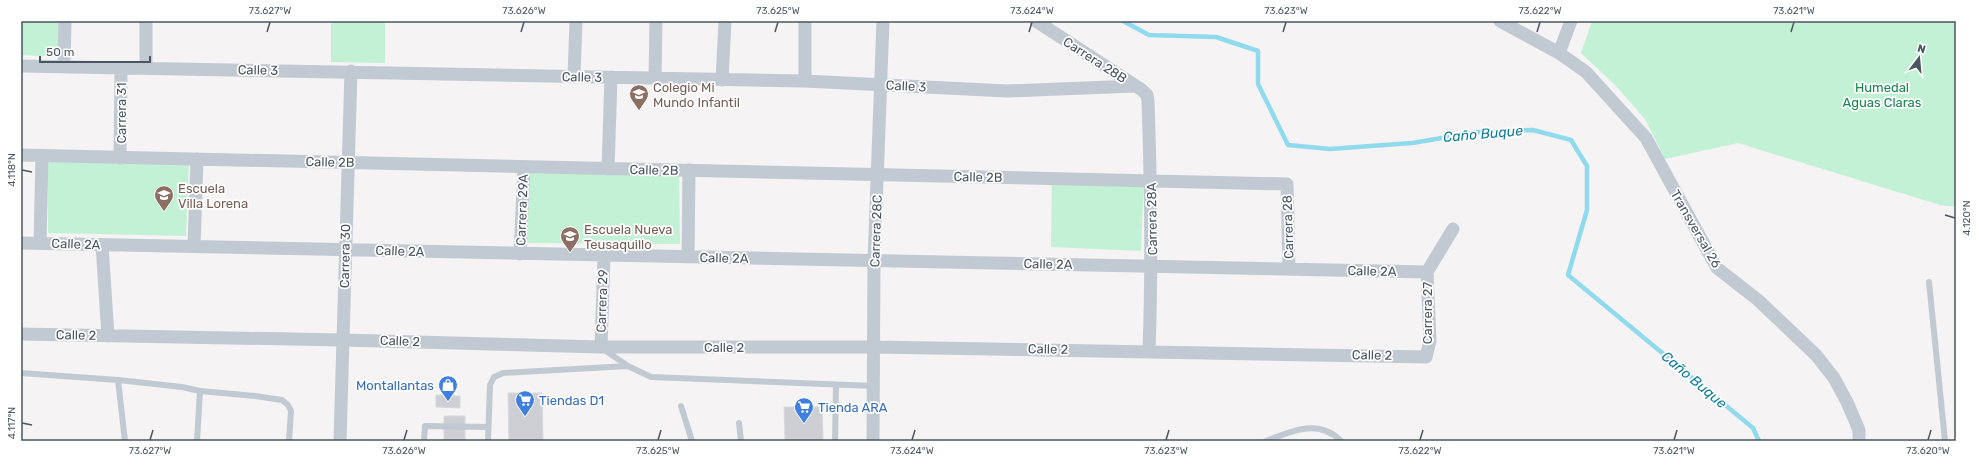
<svg xmlns="http://www.w3.org/2000/svg" width="1977" height="462" viewBox="0 0 1977 462" font-family="Rubik,sans-serif">
<style>
.green{fill:#c3f1d5}
.lines{fill:none;stroke-linecap:round;stroke-linejoin:round}
.stream{stroke:#90daee;stroke-width:4.5}
.building{fill:#cdcfd5;stroke:#d7d9de}
.lane{stroke:#c1cad2;stroke-width:6}
.street{stroke:#c1cad2;stroke-width:13}
.ticks{fill:none;stroke:#4a5661;stroke-width:1.5}
.labels{text-anchor:middle;dominant-baseline:central;stroke-width:3.5;stroke-linejoin:round;paint-order:stroke}
.street-label{font-size:13px;fill:#4a5661;stroke:#fff}
.education-label{font-size:13px;fill:#785e54;stroke:#fff;text-anchor:start}
.park-label{font-size:13px;fill:#17864f;stroke:#fff}
.shop-label{font-size:13px;fill:#366cbe;stroke:#fff;text-anchor:start}
.water-label{font-size:14px;font-style:italic;fill:#0c7c9b;stroke:#fff}
.neatline{fill:none;stroke:#4a5661;stroke-width:1.5}
.ticks-label{font-size:10px;text-anchor:middle;fill:#4a5661}
</style>
<rect width="100%" height="100%" fill="#f5f3f3"/>
<path class="green" d="M 21,21 L 62,21 L 61,57 L 21,55 Z
M 331,21 L 385,21 L 385,63 L 331,62 Z
M 1592,21 L 1956,21 L 1956,207 L 1940,205 L 1738,143 L 1665,159 L 1645,119 L 1616,86 L 1581,53 Z
M 48,157 L 189,158 L 186,236 L 48,233 Z
M 524,165 L 679,168 L 680,244 L 523,243 Z
M 1052,175 L 1144,176 L 1141,251 L 1051,247 Z"/>
<g class="lines">
<path class="stream" d="M 1123,21 L 1149,35 L 1216,37 L 1258,51 L 1258,84 L 1288,145 L 1330,149 L 1412,143 L 1478,132 L 1533,130 L 1571,140 L 1587,166 L 1587,210 L 1568,275 L 1753,428 L 1759,441"/>
</g>
<path class="building" d="M 508,393 L 542,393 L 543,441 L 509,441 Z
M 436,395 L 460,396 L 460,408 L 436,407 Z
M 784,407 L 822,407 L 823,441 L 785,441 Z
M 444,416 L 465,416 L 465,441 L 444,441 Z"/>
<g class="lines">
<path class="lane" d="M 1929,282 L 1945,441
M 603,349 L 628,366 L 651,377 L 874,386
M 21,373 L 118,380 L 125,441
M 118,380 L 182,387 L 200,391 L 197,441
M 200,391 L 255,396 L 282,400 L 288,405 L 291,411 L 289,441
M 681,406 L 692,441
M 739,423 L 741,441
M 424,441 L 425,426 L 488,427
M 488,441 L 490,385 L 494,377 L 503,373 L 628,366
M 835,441 L 836,385
M 1266,441 C 1291,431 1319,418 1341,441"/>
<path class="street" d="M 1036,21 L 1142,90 L 1147,95 L 1148,101 C 1151,185 1152,267 1149,351
M 1500,21 L 1559,53 L 1586,72 L 1646,138 L 1717,268 L 1758,300 L 1816,355 L 1834,378 L 1847,402 L 1859,430 L 1859,441
M 1559,53 L 1571,21
M 21,66 L 805,81 L 1007,91 L 1135,86
M 64,66 L 65,21
M 146,68 L 146,21
M 574,77 L 576,21
M 655,78 L 656,21
M 722,80 L 725,21
M 805,81 L 805,21
M 21,155 L 1287,184 L 1289,269
M 120,158 L 121,68
M 608,169 L 611,77
M 21,243 L 1427,272
M 40,243 L 42,156
M 102,245 L 108,336
M 194,246 L 197,159
M 520,254 L 524,167
M 688,257 L 689,170
M 21,334 L 343,340 L 601,347 L 875,347 L 1426,357 L 1430,341 L 1427,272 L 1453,229
M 601,347 L 604,256
M 340,441 L 351,71
M 873,441 L 874,261 L 883,21"/>
</g>
<path class="ticks" d="M 267,32 L 270,22M 521,32 L 524,22M 775,32 L 778,22M 1029,32 L 1032,22M 1283,32 L 1286,22M 1537,32 L 1540,22M 1791,32 L 1794,22M 22,170 L 32,172M 1945,215 L 1955,218M 22,423 L 32,425M 150,440 L 153,430M 404,440 L 407,430M 658,440 L 661,430M 912,440 L 915,430M 1166,440 L 1169,430M 1420,440 L 1423,430M 1674,440 L 1677,430M 1928,440 L 1931,430"/>
<defs>
<symbol id="school-pin" viewBox="-11 -11 22 30"><path d="M0 17L-7.5 6A9.5 9.5 0 1 1 7.5 6Z" fill="#8d6e63" stroke="#fff"/><path d="M0-5L7-2L0 1L-7-2ZM-4 1L0 2.5L4 1V4Q0 6-4 4Z" fill="#fff"/></symbol>
<symbol id="shop-pin" viewBox="-11 -11 22 30"><path d="M0 17L-7.5 6A9.5 9.5 0 1 1 7.5 6Z" fill="#3f7fe0" stroke="#fff"/><path d="M-5-2.5h2.3a2.7 3.5 0 0 1 5.4 0H5L5.5 6h-11ZM-1.5-2.5h3a1.5 2.3 0 0 0-3 0Z" fill="#fff"/></symbol>
<symbol id="supermarket-pin" viewBox="-11 -11 22 30"><path d="M0 17L-7.5 6A9.5 9.5 0 1 1 7.5 6Z" fill="#3f7fe0" stroke="#fff"/><path d="M-6-5.5h2.5l.6 2H6L4.5 2H-2.5L-4.4-4H-6ZM-1.5 3.2a1.3 1.3 0 1 0 .1 0ZM3 3.2a1.3 1.3 0 1 0 .1 0Z" fill="#fff"/></symbol>
</defs>
<g fill-rule="evenodd">
<use href="#school-pin" x="628" y="83" width="22" height="30"/>
<use href="#school-pin" x="153" y="184" width="22" height="30"/>
<use href="#school-pin" x="559" y="225" width="22" height="30"/>
<use href="#shop-pin" x="437" y="374" width="22" height="30"/>
<use href="#supermarket-pin" x="514" y="389" width="22" height="30"/>
<use href="#supermarket-pin" x="793" y="396" width="22" height="30"/>
</g>
<g class="labels">
<g class="street-label">
<text transform="translate(1095 60) rotate(33)">Carrera 28B</text>
<text transform="translate(258 70) rotate(1)">Calle 3</text>
<text transform="translate(582 77) rotate(1)">Calle 3</text>
<text transform="translate(906 86) rotate(3)">Calle 3</text>
<text transform="translate(121 113) rotate(-90)">Carrera 31</text>
<text transform="translate(330 162) rotate(1)">Calle 2B</text>
<text transform="translate(654 170) rotate(1)">Calle 2B</text>
<text transform="translate(978 177) rotate(1)">Calle 2B</text>
<text transform="translate(522 210) rotate(-88)">Carrera 29A</text>
<text transform="translate(1152 219) rotate(-91)">Carrera 28A</text>
<text transform="translate(1288 227) rotate(-92)">Carrera 28</text>
<text transform="translate(1696 229) rotate(60)">Transversal 26</text>
<text transform="translate(876 231) rotate(-88)">Carrera 28C</text>
<text transform="translate(76 244) rotate(2)">Calle 2A</text>
<text transform="translate(400 251) rotate(2)">Calle 2A</text>
<text transform="translate(345 256) rotate(-89)">Carrera 30</text>
<text transform="translate(724 258) rotate(1)">Calle 2A</text>
<text transform="translate(1048 264) rotate(1)">Calle 2A</text>
<text transform="translate(1372 271) rotate(1)">Calle 2A</text>
<text transform="translate(602 301) rotate(-88)">Carrera 29</text>
<text transform="translate(1427 313) rotate(-90)">Carrera 27</text>
<text transform="translate(76 335) rotate(1)">Calle 2</text>
<text transform="translate(400 341) rotate(2)">Calle 2</text>
<text x="724" y="347">Calle 2</text>
<text transform="translate(1048 349) rotate(1)">Calle 2</text>
<text transform="translate(1372 355) rotate(1)">Calle 2</text>
</g>
<g class="education-label">
<text x="653" y="87">Colegio Mi<tspan x="653" dy="15">Mundo Infantil</tspan></text>
<text x="178" y="188">Escuela<tspan x="178" dy="15">Villa Lorena</tspan></text>
<text x="584" y="229">Escuela Nueva<tspan x="584" dy="15">Teusaquillo</tspan></text>
</g>
<g class="park-label">
<text x="1882" y="87">Humedal<tspan x="1882" dy="15">Aguas Claras</tspan></text>
</g>
<g class="shop-label">
<text x="434" y="385" text-anchor="end">Montallantas</text>
<text x="539" y="400">Tiendas D1</text>
<text x="818" y="407">Tienda ARA</text>
</g>
<g class="water-label">
<text transform="translate(1483 134) rotate(-5)">Caño Buque</text>
<text transform="translate(1694 380) rotate(40)">Caño Buque</text>
</g>
</g>
<rect width="1977" height="462" fill="none" stroke="#ffffff" stroke-width="44"/>
<g transform="translate(1919 58) rotate(16)" stroke="#ffffff" stroke-width="3" paint-order="stroke">
<path d="M0-3L7 15L0 10L-7 15Z" fill="#4a5661"/>
<text y="-6" font-size="11" font-weight="bold" text-anchor="middle" fill="#4a5661">N</text>
</g>
<path d="M40 56v6h110v-6" fill="none" stroke="#4a5661" stroke-width="2"/>
<text x="46" y="56" font-size="12" fill="#4a5661" stroke="#ffffff" stroke-width="3" paint-order="stroke">50 m</text>
<rect x="22" y="22" width="1933" height="418" class="neatline"/>
<g class="ticks-label">
<text x="270" y="14">73.627°W</text>
<text x="524" y="14">73.626°W</text>
<text x="778" y="14">73.625°W</text>
<text x="1032" y="14">73.624°W</text>
<text x="1286" y="14">73.623°W</text>
<text x="1540" y="14">73.622°W</text>
<text x="1794" y="14">73.621°W</text>
<text transform="translate(11 170) rotate(-90)" y="4">4.118°N</text>
<text transform="translate(1966 218) rotate(-90)" y="4">4.120°N</text>
<text transform="translate(11 423) rotate(-90)" y="4">4.117°N</text>
<text x="150" y="454">73.627°W</text>
<text x="404" y="454">73.626°W</text>
<text x="658" y="454">73.625°W</text>
<text x="912" y="454">73.624°W</text>
<text x="1166" y="454">73.623°W</text>
<text x="1420" y="454">73.622°W</text>
<text x="1674" y="454">73.621°W</text>
<text x="1928" y="454">73.620°W</text>
</g>
</svg>
